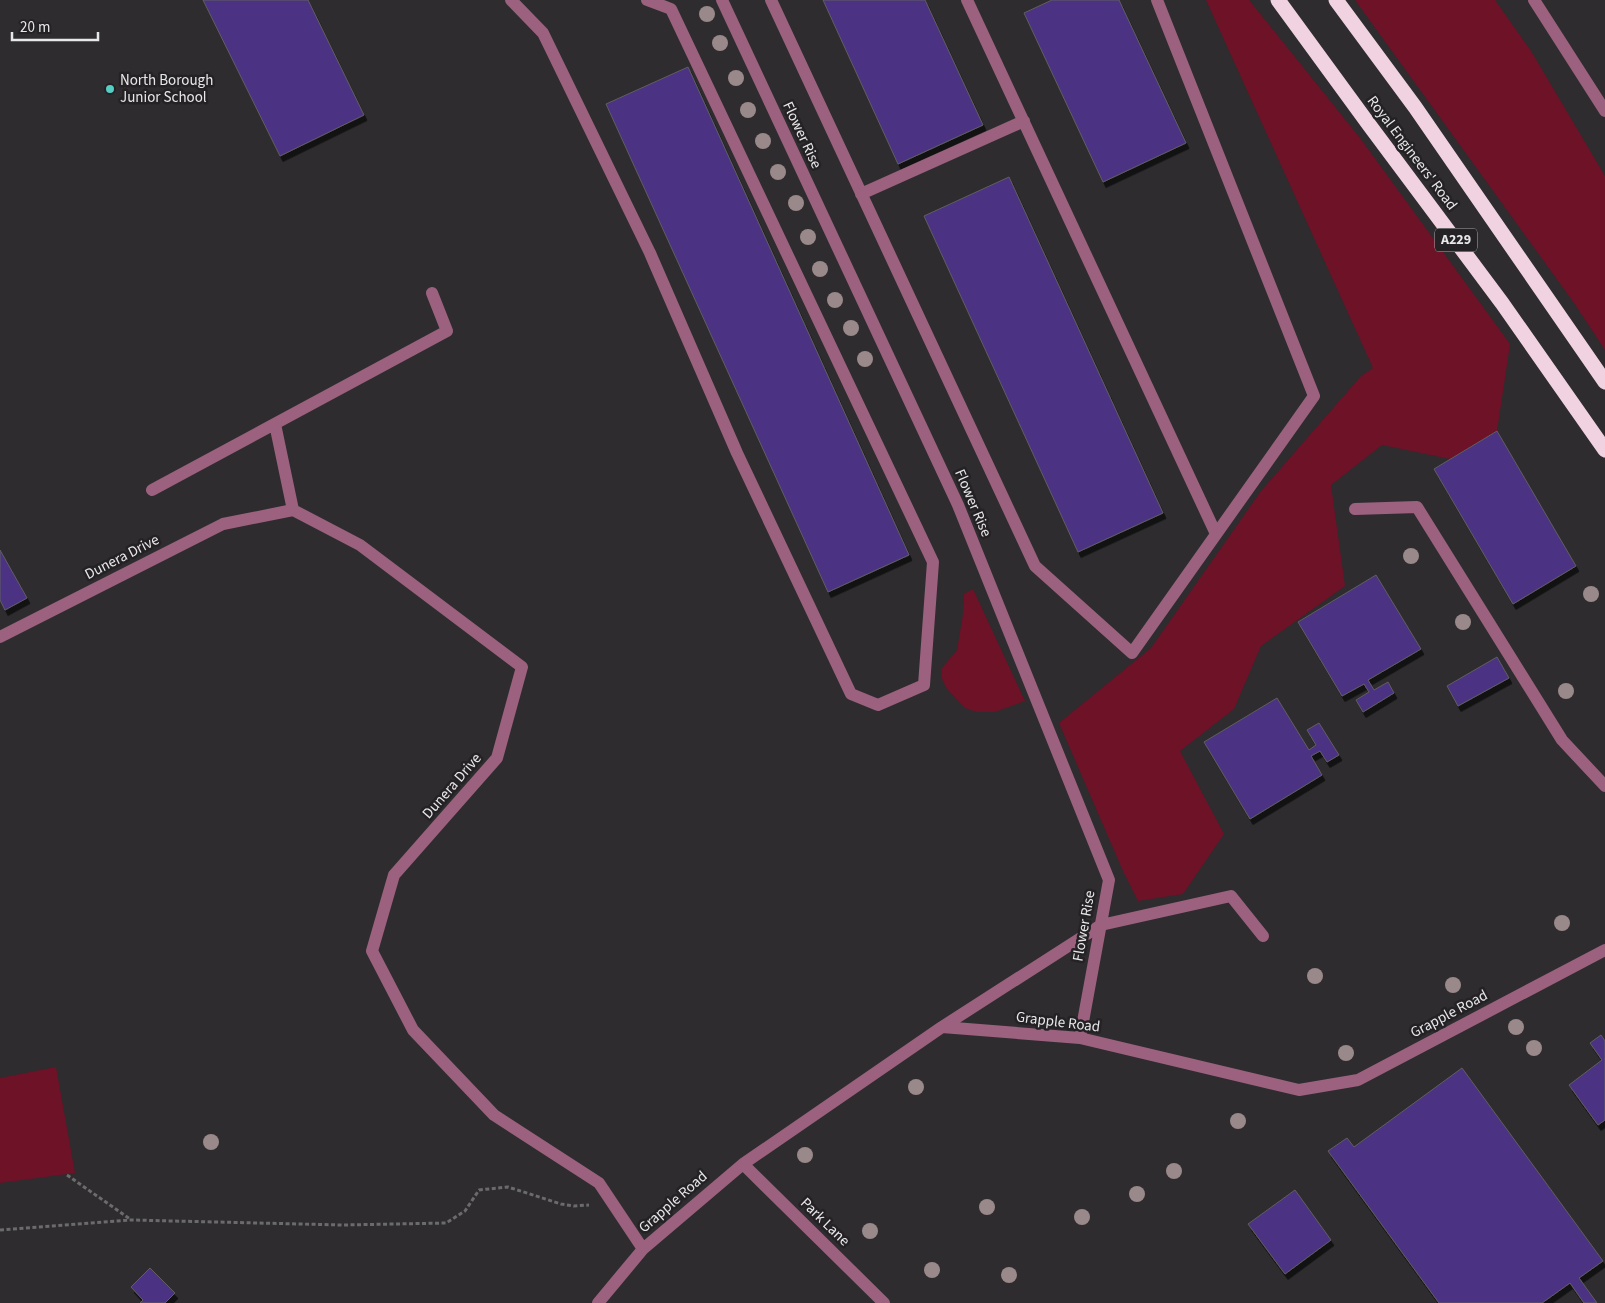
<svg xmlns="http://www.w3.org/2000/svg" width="1605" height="1303" viewBox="0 0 1605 1303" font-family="'Source Sans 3',sans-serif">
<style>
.green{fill:#6d1227}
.building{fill:#4c3383;stroke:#5f5e62;filter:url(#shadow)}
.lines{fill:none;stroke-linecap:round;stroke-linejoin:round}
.path{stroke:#6b6a6c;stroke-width:3;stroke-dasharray:4 2.5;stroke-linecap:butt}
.minor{stroke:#9b617f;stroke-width:12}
.highway{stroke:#f0d2e1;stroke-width:15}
.tree{fill:#9a898b}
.poi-dot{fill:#56cec3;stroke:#242225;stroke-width:2}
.labels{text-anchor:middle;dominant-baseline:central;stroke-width:5;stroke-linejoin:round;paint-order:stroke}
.shield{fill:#242225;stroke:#adacae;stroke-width:1}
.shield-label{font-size:14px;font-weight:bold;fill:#e8e7e9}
.poi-label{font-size:15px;fill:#e8e7e9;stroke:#242225;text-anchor:start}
.street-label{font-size:15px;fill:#e8e7e9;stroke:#242225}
</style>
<defs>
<filter id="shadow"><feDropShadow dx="3" dy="5.5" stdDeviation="0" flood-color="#0009"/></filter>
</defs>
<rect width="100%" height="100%" fill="#2e2c2e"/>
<path class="green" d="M 1206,0 L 1249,0 L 1360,138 L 1510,344 L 1497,431 L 1450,459 L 1382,445 L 1331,485 L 1345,586 L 1261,646 L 1234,709 L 1180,751 L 1224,834 L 1183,894 L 1138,901 L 1123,871 L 1059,723 L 1151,648 L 1261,491 L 1361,376 L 1373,368 Z
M 1355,0 L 1495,0 L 1531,51 L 1605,176 L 1605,350 L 1574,303 Z
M 973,589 L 1025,701 L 995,712 L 977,712 L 965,708 L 947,689 L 941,677 L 942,668 L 957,650 L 963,614 L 964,594 Z
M 56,1067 L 75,1173 L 0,1183 L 0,1078 Z"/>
<path class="building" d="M 203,0 L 308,0 L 364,115 L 280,156 Z
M 823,0 L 925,0 L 983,125 L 898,164 Z
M 1052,0 L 1119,0 L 1186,143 L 1103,182 L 1024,13 Z
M 688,67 L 909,555 L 828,592 L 606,104 Z
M 1009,177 L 1163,513 L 1078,552 L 924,216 Z
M 1497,431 L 1576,566 L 1513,604 L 1434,469 Z
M 0,550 L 27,598 L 5,610 L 0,600 Z
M 1376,575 L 1421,649 L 1368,680 L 1374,690 L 1388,682 L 1394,693 L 1363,712 L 1356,700 L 1369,692 L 1364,684 L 1342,696 L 1298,622 Z
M 1497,657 L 1509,678 L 1458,706 L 1447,686 Z
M 1277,698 L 1309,750 L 1316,745 L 1307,730 L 1319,723 L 1339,755 L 1327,762 L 1320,751 L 1311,756 L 1322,775 L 1250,819 L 1204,742 Z
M 1601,1035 L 1605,1041 L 1605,1120 L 1598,1125 L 1569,1085 L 1602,1060 L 1590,1043 Z
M 1462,1068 L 1603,1261 L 1579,1278 L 1597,1303 L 1584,1303 L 1570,1283 L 1542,1303 L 1439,1303 L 1328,1151 L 1347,1138 L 1354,1147 Z
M 1295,1190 L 1331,1240 L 1285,1274 L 1248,1224 Z
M 150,1268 L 175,1293 L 165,1303 L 140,1303 L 143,1300 L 131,1287 Z"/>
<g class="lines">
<path class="path" d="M 67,1175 L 130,1219
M 0,1230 L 131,1220 L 342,1225 L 446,1223 L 465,1211 L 479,1190 L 508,1187 L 561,1204 L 574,1206 L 589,1205"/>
<path class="minor" d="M 511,0 L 543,33 L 650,253 L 737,453 L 851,694 L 878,705 L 924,685 L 933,562 L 671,9 L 647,0
M 722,0 L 958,505 L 1109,880 L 1080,1038
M 771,0 L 1035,566 L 1132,653 L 1314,396 L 1157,0
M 967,0 L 1216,534
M 1534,0 L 1605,111
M 861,194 L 1024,121
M 275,424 L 293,510
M 152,490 L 447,331 L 432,293
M 1355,509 L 1417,507 L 1562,740 L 1605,786
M 0,637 L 223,524 L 293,510 L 360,545 L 522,667 L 497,758 L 394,875 L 372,951 L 413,1030 L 494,1115 L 599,1183 L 643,1249
M 942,1027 L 1101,925 L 1231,896 L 1263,936
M 743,1164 L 884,1303
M 598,1303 L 643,1249 L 743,1164 L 942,1027 L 1080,1038 L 1299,1090 L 1358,1080 L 1605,950"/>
<path class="highway" d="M 1278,0 L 1370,126 L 1502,303 L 1605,450
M 1336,0 L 1415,107 L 1605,382"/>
</g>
<g class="tree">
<circle cx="707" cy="14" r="8"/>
<circle cx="720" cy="43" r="8"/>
<circle cx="736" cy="78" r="8"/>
<circle cx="748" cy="110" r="8"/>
<circle cx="763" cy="141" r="8"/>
<circle cx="778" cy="172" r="8"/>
<circle cx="796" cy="203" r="8"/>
<circle cx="808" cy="237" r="8"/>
<circle cx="820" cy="269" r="8"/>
<circle cx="835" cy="300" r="8"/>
<circle cx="851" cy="328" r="8"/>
<circle cx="865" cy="359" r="8"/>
<circle cx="1411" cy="556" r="8"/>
<circle cx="1591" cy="594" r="8"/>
<circle cx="1463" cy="622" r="8"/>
<circle cx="1566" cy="691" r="8"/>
<circle cx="1562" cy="923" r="8"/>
<circle cx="1315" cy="976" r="8"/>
<circle cx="1453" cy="985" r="8"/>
<circle cx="1516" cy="1027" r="8"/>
<circle cx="1534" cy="1048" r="8"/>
<circle cx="1346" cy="1053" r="8"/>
<circle cx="916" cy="1087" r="8"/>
<circle cx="1238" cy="1121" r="8"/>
<circle cx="211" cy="1142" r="8"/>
<circle cx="805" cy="1155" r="8"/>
<circle cx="1174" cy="1171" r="8"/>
<circle cx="1137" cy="1194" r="8"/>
<circle cx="987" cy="1207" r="8"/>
<circle cx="1082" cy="1217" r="8"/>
<circle cx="870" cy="1231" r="8"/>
<circle cx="932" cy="1270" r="8"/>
<circle cx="1009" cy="1275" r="8"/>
</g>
<circle class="poi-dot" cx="110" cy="89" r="5"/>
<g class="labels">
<rect class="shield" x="1435" y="228.5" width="42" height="23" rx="4"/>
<g class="shield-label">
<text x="1456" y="240">A229</text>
</g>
<g class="poi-label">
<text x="120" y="80">North Borough<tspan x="120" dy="17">Junior School</tspan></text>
</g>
<g class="street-label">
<text transform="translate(802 135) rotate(65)">Flower Rise</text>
<text transform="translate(1412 153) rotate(53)">Royal Engineers' Road</text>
<text transform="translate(973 503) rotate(67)">Flower Rise</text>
<text transform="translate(122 557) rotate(-27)">Dunera Drive</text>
<text transform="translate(452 786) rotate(-49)">Dunera Drive</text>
<text transform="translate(1084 926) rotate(-80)">Flower Rise</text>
<text transform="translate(1449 1014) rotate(-28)">Grapple Road</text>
<text transform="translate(1058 1022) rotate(7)">Grapple Road</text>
<text transform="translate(673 1202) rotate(-41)">Grapple Road</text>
<text transform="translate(825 1222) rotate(44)">Park Lane</text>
</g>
</g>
<path d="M12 32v8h86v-8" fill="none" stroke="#e8e7e9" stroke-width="2.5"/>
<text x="20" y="32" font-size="15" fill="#e8e7e9" stroke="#242225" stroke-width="4" paint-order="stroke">20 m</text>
</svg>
